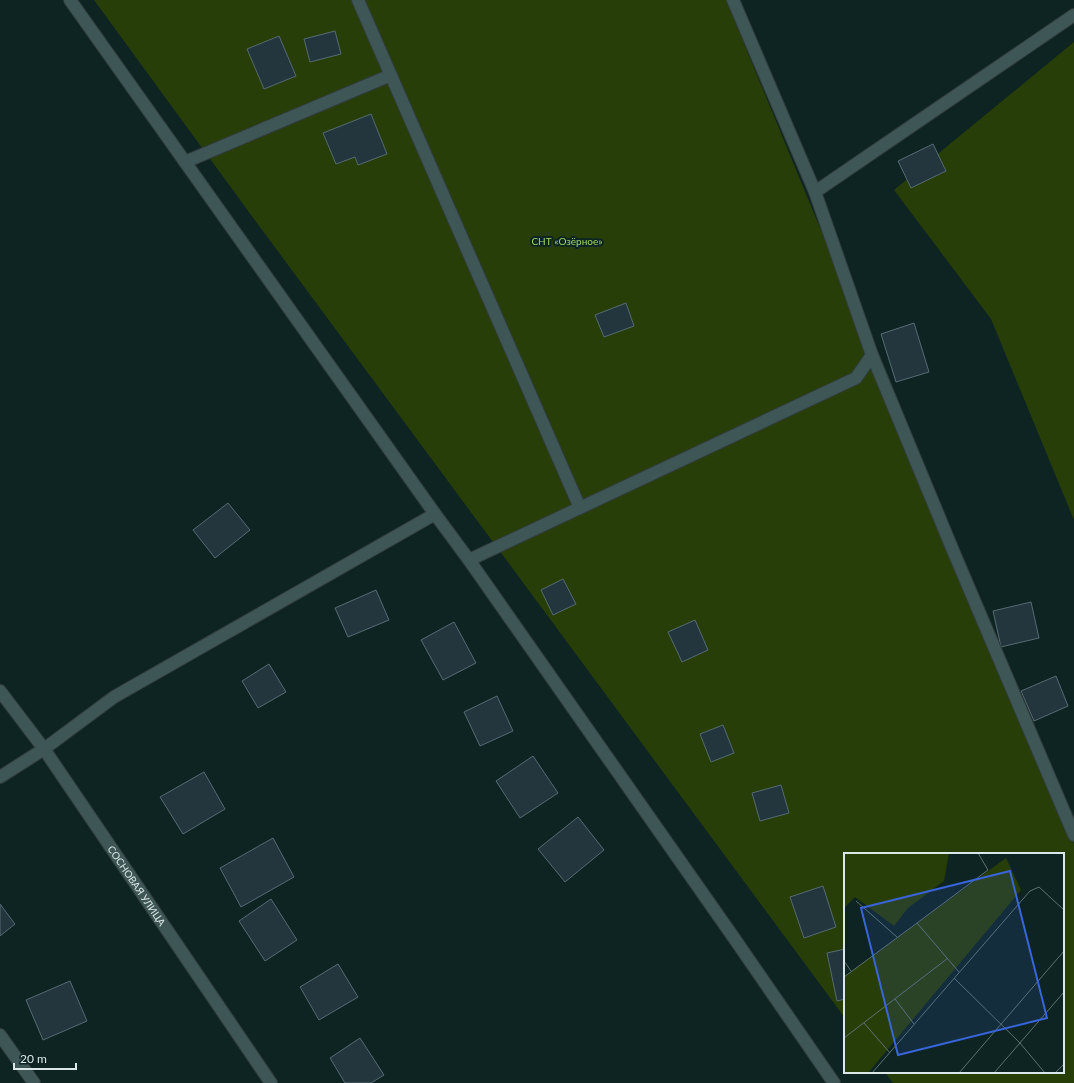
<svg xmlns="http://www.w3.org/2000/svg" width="1074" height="1083" viewBox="0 0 1074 1083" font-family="Lato,sans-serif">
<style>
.green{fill:#283e08}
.building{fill:#23363e;stroke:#566b73}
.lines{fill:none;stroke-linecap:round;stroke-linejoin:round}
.lane-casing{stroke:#303d3c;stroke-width:14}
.street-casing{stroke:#303d3c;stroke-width:14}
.lane{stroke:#3f5656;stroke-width:12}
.street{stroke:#3f5656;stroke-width:12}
.labels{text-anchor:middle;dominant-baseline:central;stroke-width:4;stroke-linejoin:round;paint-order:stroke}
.park-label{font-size:10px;fill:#a0d763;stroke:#0d2423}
.street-label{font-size:10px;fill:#dae8e7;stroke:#0d2423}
.inset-road{fill:none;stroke:#5f7271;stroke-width:1}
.view{fill:#3965da;fill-opacity:0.15;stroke:#3965da;stroke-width:2}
.inset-edge{fill:none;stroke:#dae8e7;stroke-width:2}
</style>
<rect width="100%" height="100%" fill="#0d2423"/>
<path class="green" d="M 94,0 L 726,0 L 1074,844 L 1074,1083 L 893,1083 L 885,1072 L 1063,1072 L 1063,854 L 845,854 L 845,1018 L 257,223 Z
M 1074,42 L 1074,520 L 991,319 L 894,190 Z"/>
<path class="building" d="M 335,31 L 341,54 L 310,62 L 304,39 Z
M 279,36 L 296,76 L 264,89 L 247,49 Z
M 371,114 L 387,154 L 358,165 L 355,157 L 336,164 L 323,133 Z
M 933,144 L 946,171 L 911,188 L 898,161 Z
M 626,303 L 634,326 L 604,337 L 595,315 Z
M 914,323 L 929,372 L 896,382 L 881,334 Z
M 228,503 L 250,530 L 215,558 L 193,530 Z
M 563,579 L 576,604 L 553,615 L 541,590 Z
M 376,590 L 389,620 L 348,637 L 335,608 Z
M 1031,602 L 1039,638 L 1001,647 L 993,611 Z
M 695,620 L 708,650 L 682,662 L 668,632 Z
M 454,622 L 476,663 L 443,680 L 421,640 Z
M 269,664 L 286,692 L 258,708 L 242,681 Z
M 1056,676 L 1068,706 L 1034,721 L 1021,691 Z
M 497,696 L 513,731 L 480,746 L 464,712 Z
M 723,725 L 734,753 L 711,762 L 700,734 Z
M 533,756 L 558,793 L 520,818 L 496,781 Z
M 204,772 L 225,809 L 183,834 L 160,797 Z
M 781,785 L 789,813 L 760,821 L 752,793 Z
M 578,817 L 604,850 L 565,882 L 538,849 Z
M 273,838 L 294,877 L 241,907 L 220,868 Z
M 823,886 L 836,927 L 804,938 L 790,897 Z
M 271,899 L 297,940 L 265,961 L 239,921 Z
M 0,904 L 15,924 L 0,936 Z
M 845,949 L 845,999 L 837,1001 L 827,953 Z
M 338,964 L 358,997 L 319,1020 L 300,987 Z
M 70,981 L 87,1021 L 43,1040 L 26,1000 Z
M 360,1038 L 384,1075 L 371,1083 L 345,1083 L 330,1058 Z"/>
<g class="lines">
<defs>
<path id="lane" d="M 358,0 L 580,508
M 185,162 L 391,75
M 815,192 L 1074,15"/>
<g id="street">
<path d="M 70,0 L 435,514 L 469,560 L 734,938 L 834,1083"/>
<path d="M 872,355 L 954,553 L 1074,835"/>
<path d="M 469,560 L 856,378 L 872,355 L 815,192 L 733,0"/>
<path id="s1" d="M 0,691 L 44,749 L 271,1083"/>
<path d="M 0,777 L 44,749 L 114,697 L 435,514"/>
<path d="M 0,1035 L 34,1083"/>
</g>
</defs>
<use href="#lane" class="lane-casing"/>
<use href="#street" class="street-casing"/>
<use href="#lane" class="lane"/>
<use href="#street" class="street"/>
</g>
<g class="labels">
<g class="park-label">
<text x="567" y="241">СНТ «Озёрное»</text>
</g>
<g class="street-label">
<text stroke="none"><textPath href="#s1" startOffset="238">СОСНОВАЯ УЛИЦА</textPath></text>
</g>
</g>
<g transform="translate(844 853)">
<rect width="220" height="220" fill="#0d2423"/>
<path d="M 0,0 L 105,0 L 100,28 L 64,55 L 50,73 L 11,44 L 0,55 ZM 162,5 L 177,37 L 24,220 L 0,220 L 0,124 Z" fill="#283e08"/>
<path class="inset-road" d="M 12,48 L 53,84M 73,70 L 144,17 L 134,0M 0,108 L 7,118M 0,124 L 73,70 L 115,119M 110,125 L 176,190 L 201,220M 51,146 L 70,171M 20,170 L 46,200M 0,185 L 104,105M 28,220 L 186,38 L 195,34 L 220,57M 115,220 L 220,98M 150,220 L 220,139M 211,220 L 220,211"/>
<path class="view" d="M 166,18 L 203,165 L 54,202 L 17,55 Z"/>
<rect width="220" height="220" class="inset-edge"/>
</g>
<path d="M14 1063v6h62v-6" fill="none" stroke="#dae8e7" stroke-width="2"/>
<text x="20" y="1063" font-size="12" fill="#dae8e7" stroke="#0d2423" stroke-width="3" paint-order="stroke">20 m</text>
</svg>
